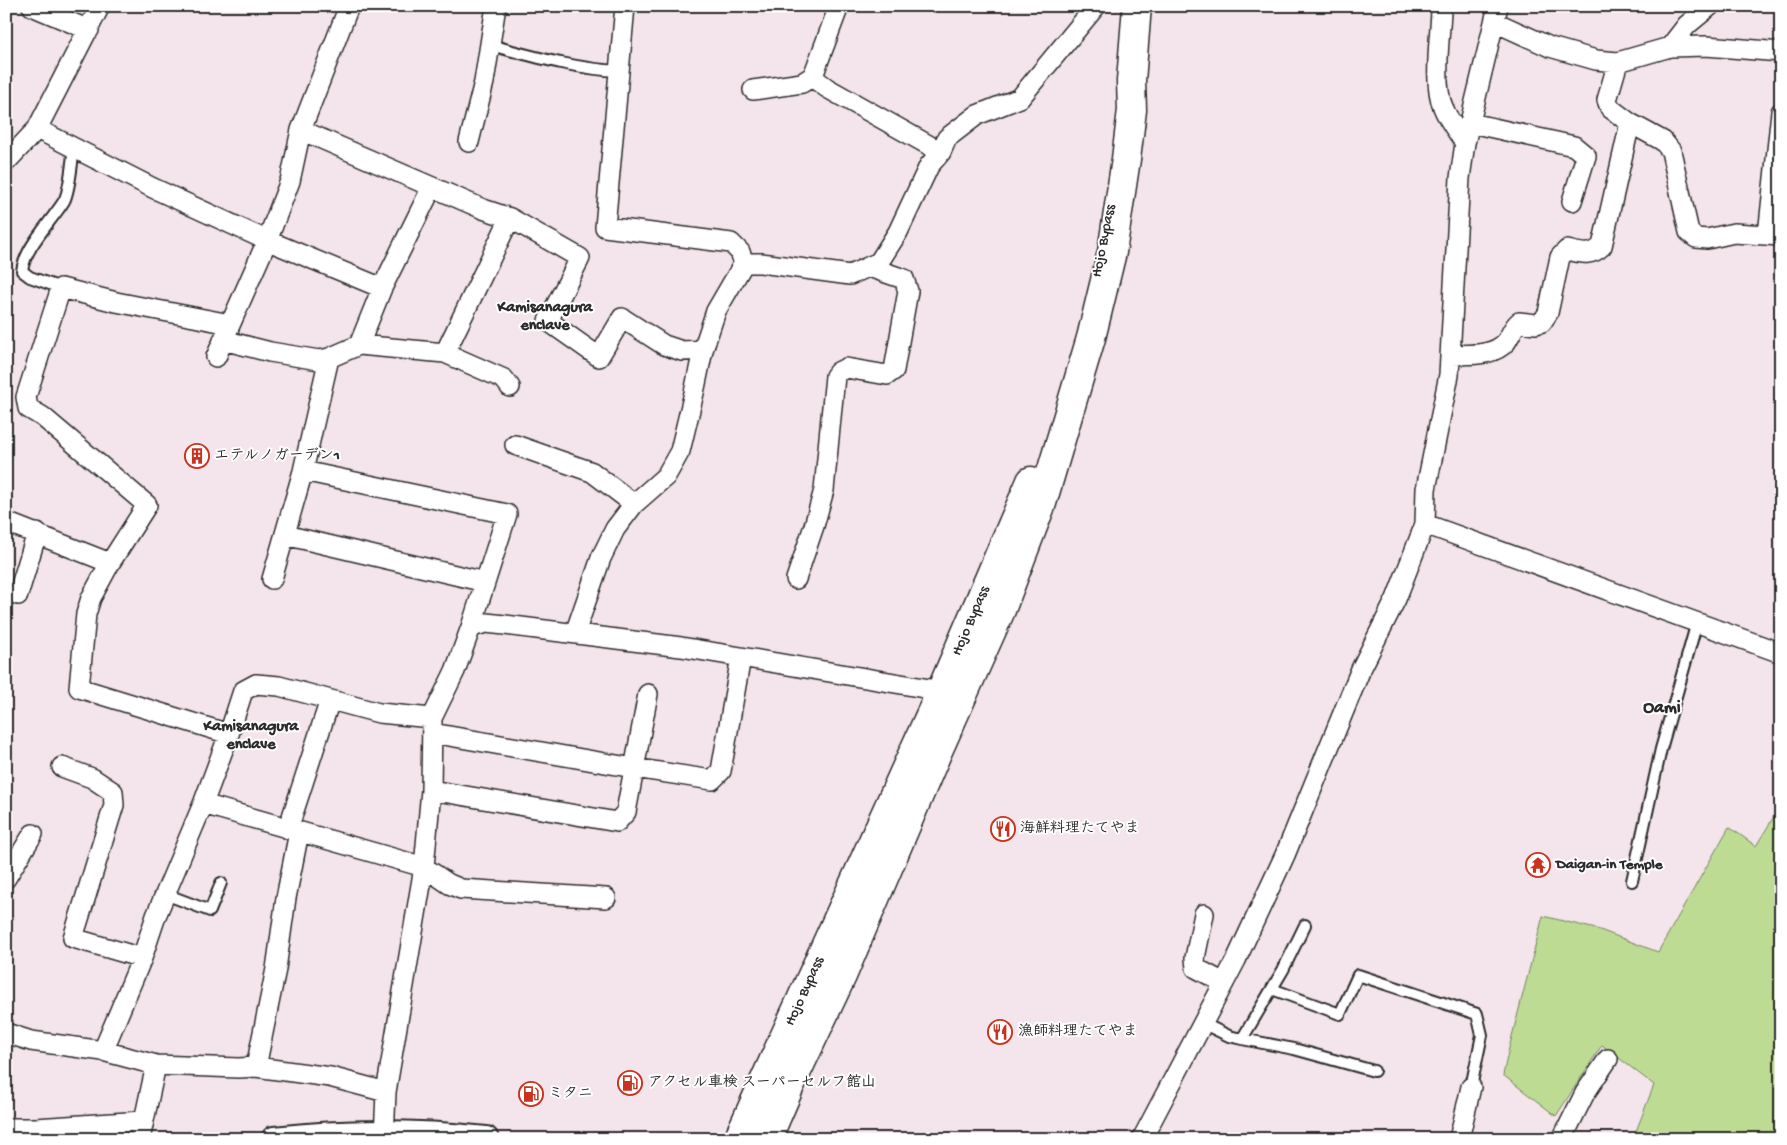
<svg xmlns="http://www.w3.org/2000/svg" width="1787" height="1145" viewBox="0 0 1787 1145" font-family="'Gochi Hand','Klee One',sans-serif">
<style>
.green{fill:#bedb93;stroke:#74835f}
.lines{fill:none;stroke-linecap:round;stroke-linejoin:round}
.service-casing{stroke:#2b2b2b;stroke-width:14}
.minor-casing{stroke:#2b2b2b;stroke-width:22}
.tertiary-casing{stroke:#2b2b2b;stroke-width:28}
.trunk-casing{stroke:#2b2b2b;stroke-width:31}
.service{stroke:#fff;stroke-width:10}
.minor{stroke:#fff;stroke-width:19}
.tertiary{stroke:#fff;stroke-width:24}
.trunk{stroke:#fff;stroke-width:28}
.labels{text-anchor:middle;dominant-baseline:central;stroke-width:4;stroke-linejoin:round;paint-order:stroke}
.street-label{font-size:15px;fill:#2b2b2b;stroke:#fff}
.poi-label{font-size:15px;font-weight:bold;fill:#2b2b2b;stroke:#fff;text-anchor:start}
.neighbourhood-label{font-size:16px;font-weight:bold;fill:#2b2b2b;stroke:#fff}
.quarter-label{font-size:18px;font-weight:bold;fill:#2b2b2b;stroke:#fff}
</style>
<rect width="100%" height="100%" fill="#f4e4eb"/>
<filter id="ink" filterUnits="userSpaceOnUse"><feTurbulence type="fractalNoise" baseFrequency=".02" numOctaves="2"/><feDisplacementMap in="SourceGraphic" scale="10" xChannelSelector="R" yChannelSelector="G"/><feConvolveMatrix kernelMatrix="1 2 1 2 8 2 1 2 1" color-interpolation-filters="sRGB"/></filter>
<g filter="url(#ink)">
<path class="green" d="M 1781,805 L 1781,1139 L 1633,1139 L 1654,1085 L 1602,1045 L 1556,1116 L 1503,1075 L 1509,1048 L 1543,916 L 1600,930 L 1658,952 L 1729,827 L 1756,846 Z"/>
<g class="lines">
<defs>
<path id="service" d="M 490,45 C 532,56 575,69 619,71
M 61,288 L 30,277 L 22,271 C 25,247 51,222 64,201 C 70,191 72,160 74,147
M 1632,881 L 1661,749 L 1697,622
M 165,894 L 210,911 L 221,883
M 1272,989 L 1340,1014 L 1358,975 L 1477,1014 L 1482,1035 L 1471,1087
M 1202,1023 L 1229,1036 L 1242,1039 L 1294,1049 L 1374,1071
M 1242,1039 L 1283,970 L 1305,925"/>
<path id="minor" d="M 32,6 L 89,30
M 625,6 L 605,227 L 731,243 L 740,252 L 744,263
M 1439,6 L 1441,11 C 1440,37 1433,84 1443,107 C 1448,120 1457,131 1465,143
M 1495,22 L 1550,47 L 1596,60 L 1618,62 L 1670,47 L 1706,46 L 1781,52
M 1670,47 L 1687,25 L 1710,6
M 1618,62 L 1607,100 L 1610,108 L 1630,123 L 1663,141 L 1671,151 L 1689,232 L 1696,238 L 1707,239 L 1734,233 L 1781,236
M 812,77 L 827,88 L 941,152
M 753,90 L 802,83 L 813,76 L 839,6
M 1471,123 L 1574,146 L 1586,156 L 1572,201
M 37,129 L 153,188 L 264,239 L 382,288
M 301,130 L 483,209 L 510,218 L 580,258 L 548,321 L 599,357 L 622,318 L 664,345 L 682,351 L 703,350
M 469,142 L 484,82 L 496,6
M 6,162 L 37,129 L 100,6
M 1768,235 L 1781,112
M 744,263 L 761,263 L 850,275 L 879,262 L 898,232 L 929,166 L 941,152 L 947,138 L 977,115 L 1020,98 L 1096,6
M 223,340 L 270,352 L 319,360 L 329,358 L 359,345 L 382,288 L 432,187
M 359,345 L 445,353 L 504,379 L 510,387
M 445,353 L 510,218
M 1450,355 C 1469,354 1493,357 1506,342 C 1511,335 1512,328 1519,322 L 1536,324 L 1542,322 L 1548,313 L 1560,257 L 1567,250 C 1580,253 1591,257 1602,246 L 1630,123
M 216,357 L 267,241 L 290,181 L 301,130 L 349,6
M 515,445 L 592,472 L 634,504
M 303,471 L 507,514 L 471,627 L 455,671 L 432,718 L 431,790 L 424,867 L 386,1092 L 384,1139
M 6,522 L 110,563
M 1425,524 L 1781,653
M 285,535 L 485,582
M 272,579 L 303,471 L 329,358
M 796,579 L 814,526 L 824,490 L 835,376 L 838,372 L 846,368 L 887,375 L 894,370 L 908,291 L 904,279 L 869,267
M 18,595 L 37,533
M 471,627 L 486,623 L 505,625 L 681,647 L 907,685 L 941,691 L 951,696
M 575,633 L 601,558 L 615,529 L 634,504 L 666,476 L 680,451 L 694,393 L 703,350 L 716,311 L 744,263
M 432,733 L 634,768 L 712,780 L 721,771 L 741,657
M 229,734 L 79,688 L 86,614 L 91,598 L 110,563 L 147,505 L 43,417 L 28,408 L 26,397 L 61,288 L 116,302 L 230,324
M 62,767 L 92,778 L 113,792 L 114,805 L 73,938 L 142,958
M 431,790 L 617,822 L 626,812 L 648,694
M 203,804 L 424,867 L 449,884 L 461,889 L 606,898
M 288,829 L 330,700
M 6,878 L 33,834
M 1204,914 L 1195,958 L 1196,968 L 1224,983
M 6,1033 L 31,1041 L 103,1051 L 156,1065 L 239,1068 L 256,1067 L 330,1077 L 386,1092
M 103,1051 L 142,958 L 156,916 L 203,804 L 229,734 L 243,691 L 256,684 L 279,686 L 379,713 L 432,718
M 256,1067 L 276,969 L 286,898 L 299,832
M 6,1128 L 35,1128 L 143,1121
M 140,1139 L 156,1065
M 1142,1139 L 1236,960 L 1285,855 L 1361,669 L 1396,599 L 1425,524 L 1426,489 L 1449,375 L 1460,178 L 1465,143 L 1498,6
M 1459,1139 L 1471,1087
M 1562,1139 L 1585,1093 L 1608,1059"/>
<path id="tertiary" d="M 274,1139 C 345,1131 415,1131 486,1139"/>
<g id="trunk">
<path id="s1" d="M 738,1139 L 941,691 L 1031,481"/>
<path d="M 767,1139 L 790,1086 L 842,976 L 937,753 L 1001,610 L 1042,503 L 1091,338 L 1112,252 L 1126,159 L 1132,110 L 1131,81 L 1137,6"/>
</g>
</defs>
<use href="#service" class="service-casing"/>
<use href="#minor" class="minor-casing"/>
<use href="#tertiary" class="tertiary-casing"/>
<use href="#trunk" class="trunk-casing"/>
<use href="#service" class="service"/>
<use href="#minor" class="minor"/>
<use href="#tertiary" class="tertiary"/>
<use href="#trunk" class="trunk"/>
</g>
</g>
<defs>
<symbol id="building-ring" viewBox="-11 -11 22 22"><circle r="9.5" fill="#fff" stroke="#c8321e" stroke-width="1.5"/><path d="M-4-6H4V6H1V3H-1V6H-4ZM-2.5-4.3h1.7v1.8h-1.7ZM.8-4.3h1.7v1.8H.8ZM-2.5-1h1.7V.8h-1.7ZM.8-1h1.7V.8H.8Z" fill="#c8321e"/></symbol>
<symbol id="restaurant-ring" viewBox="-11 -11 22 22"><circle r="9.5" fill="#fff" stroke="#c8321e" stroke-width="1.5"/><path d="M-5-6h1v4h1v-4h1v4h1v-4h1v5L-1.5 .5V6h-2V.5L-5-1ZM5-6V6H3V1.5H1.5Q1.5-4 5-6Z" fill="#c8321e"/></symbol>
<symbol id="temple-ring" viewBox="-11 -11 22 22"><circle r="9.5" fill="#fff" stroke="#c8321e" stroke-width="1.5"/><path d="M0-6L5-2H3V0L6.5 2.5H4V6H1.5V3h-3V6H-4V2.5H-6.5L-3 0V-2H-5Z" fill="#c8321e"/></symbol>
<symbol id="fuel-ring" viewBox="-11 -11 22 22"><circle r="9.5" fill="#fff" stroke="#c8321e" stroke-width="1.5"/><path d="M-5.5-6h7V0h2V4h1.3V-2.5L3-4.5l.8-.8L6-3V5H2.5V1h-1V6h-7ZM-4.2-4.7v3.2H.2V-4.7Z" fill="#c8321e"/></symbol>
</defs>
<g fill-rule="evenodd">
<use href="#building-ring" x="183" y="442" width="28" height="28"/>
<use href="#restaurant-ring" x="989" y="815" width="28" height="28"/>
<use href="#temple-ring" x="1524" y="851" width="28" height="28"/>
<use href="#restaurant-ring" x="986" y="1018" width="28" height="28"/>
<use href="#fuel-ring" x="616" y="1069" width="28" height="28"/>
<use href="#fuel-ring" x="517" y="1080" width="28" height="28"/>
</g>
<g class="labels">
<g class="street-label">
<text transform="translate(1104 241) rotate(-79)">Hojo Bypass</text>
<text stroke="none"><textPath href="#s1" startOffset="568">Hojo Bypass</textPath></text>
<text stroke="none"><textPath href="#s1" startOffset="162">Hojo Bypass</textPath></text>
</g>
<g class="poi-label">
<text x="214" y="456">エテルノガーデン1</text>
<text x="1020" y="829">海鮮料理たてやま</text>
<text x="1556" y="865">Daigan-in Temple</text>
<text x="1018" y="1032">漁師料理たてやま</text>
<text x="648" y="1083">アクセル車検 スーパーセルフ館山</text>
<text x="548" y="1094">ミタニ</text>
</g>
<g class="neighbourhood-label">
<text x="545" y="308">Kamisanagura<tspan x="545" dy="18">enclave</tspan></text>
<text x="251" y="727">Kamisanagura<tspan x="251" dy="18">enclave</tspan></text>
</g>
<g class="quarter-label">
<text x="1662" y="708">Oami</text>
</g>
</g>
<rect width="1787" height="1145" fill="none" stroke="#fff" stroke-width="25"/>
<rect x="12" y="12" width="1762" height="1120" fill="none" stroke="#2b2b2b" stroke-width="2" filter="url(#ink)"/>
</svg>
